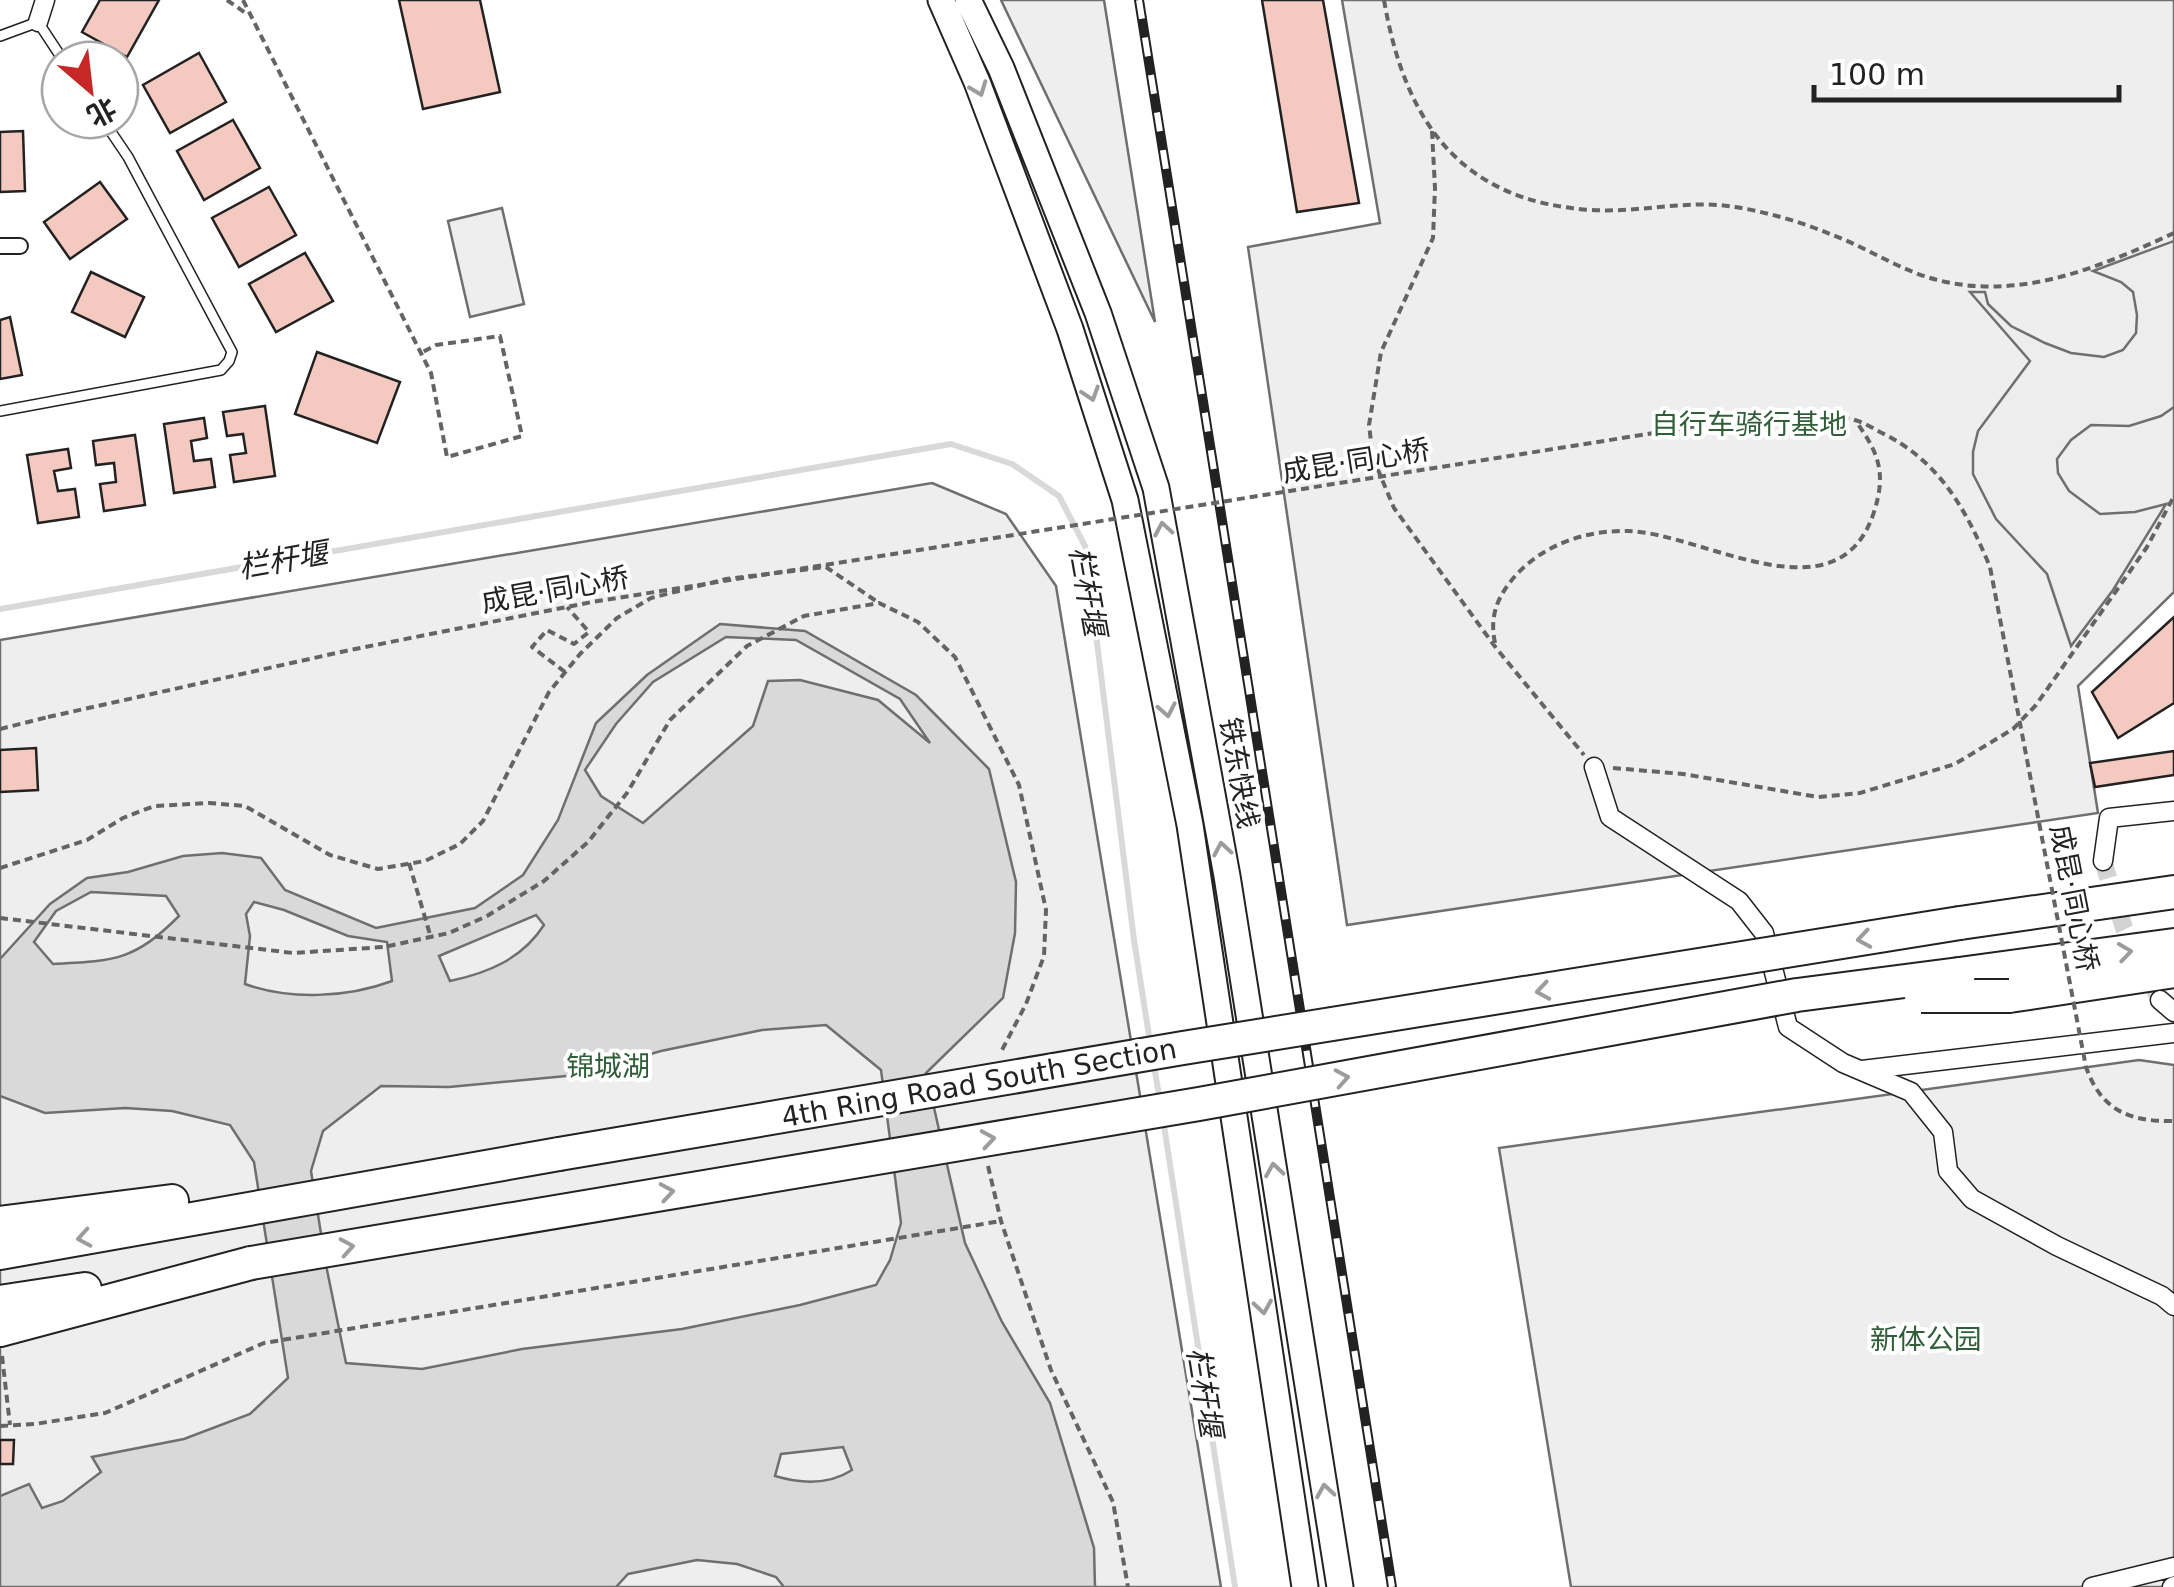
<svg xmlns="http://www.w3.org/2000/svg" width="2174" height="1587" viewBox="0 0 2174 1587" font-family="'DejaVu Sans','Noto Sans SC',sans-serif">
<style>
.green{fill:#eee;stroke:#6f6f6f;stroke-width:2.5}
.parking{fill:#ededed;stroke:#6f6f6f;stroke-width:2.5}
.water{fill:#d9d9d9;stroke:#6f6f6f;stroke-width:2.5;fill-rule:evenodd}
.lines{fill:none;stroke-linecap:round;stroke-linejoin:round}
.stream{stroke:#d9d9d9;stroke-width:6}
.building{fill:#f3c9c0;stroke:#222;stroke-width:2.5}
.minor-tunnel{stroke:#d3d3d3;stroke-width:18;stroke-dasharray:18 9;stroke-linecap:butt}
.service-casing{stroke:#222;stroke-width:12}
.pedestrian-casing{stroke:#222;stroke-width:18}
.minor-casing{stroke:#222;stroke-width:21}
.secondary-casing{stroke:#222;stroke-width:29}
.motorway-casing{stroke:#222;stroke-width:36}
.path{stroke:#646464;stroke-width:4;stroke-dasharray:8 5;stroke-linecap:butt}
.service{stroke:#fff;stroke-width:9}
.pedestrian{stroke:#fff;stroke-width:14}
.minor{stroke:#fff;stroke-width:18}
.secondary{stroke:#fff;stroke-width:25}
.motorway{stroke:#fff;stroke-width:32}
.rail-casing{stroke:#222;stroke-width:10}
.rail{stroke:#fff;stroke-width:6;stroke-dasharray:19;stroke-linecap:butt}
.motorway-bridge-casing{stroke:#222;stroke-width:36;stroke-linecap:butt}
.path-bridge{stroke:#646464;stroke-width:4;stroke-dasharray:8 5;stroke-linecap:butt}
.motorway-bridge{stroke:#fff;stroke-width:32}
.oneway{stroke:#9c9c9c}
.labels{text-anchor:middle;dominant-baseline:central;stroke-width:8;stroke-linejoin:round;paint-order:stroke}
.park-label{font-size:28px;fill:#2f5e38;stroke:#fff}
.street-label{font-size:28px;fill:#222;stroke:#fff}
.water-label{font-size:30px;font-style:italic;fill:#222;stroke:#fff}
</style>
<rect width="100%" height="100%" fill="#fff"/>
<path class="green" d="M 1001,0 L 1104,0 L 1155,322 Z
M 1342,0 L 2174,0 L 2174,592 L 2078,686 L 2098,813 L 1347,925 L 1248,247 L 1380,223 Z
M 502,208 L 524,304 L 470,317 L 448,221 Z
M 932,483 L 1006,514 L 1056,586 L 1221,1587 L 0,1587 L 0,640 Z
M 2139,1060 L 2174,1065 L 2174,1587 L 1571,1587 L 1499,1148 Z"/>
<path class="parking" d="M 2174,241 L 2174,407 L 2161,416 L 2129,426 L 2091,425 L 2071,440 L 2057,459 L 2058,473 L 2069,491 L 2100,514 L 2135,512 L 2166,504 L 2113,590 L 2071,646 L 2047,574 L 1996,519 L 1973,474 L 1973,452 L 1978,431 L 2030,361 L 1970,292 L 1985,292 L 1988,304 L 2011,326 L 2045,343 L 2071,353 L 2104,357 L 2123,350 L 2136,333 L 2137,315 L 2133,292 L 2121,282 L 2093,271 Z"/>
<path class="water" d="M 720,624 L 805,631 L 916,695 L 989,769 L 1016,882 L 1015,933 L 1003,998 L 926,1073 L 965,1243 L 1002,1322 L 1050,1403 L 1094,1548 L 1095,1587 L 784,1587 L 776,1577 L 737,1564 L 697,1560 L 628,1574 L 616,1587 L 0,1587 L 0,1496 L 29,1484 L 42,1508 L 63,1501 L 101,1472 L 92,1457 L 184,1439 L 250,1414 L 288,1378 L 254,1162 L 230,1125 L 172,1111 L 125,1108 L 45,1113 L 0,1096 L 0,959 L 50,904 L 87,878 L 128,872 L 183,856 L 222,853 L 261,858 L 285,890 L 376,928 L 475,908 L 523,875 L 558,820 L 596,723 L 647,675 ZM 726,637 L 796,640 L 900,699 L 930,743 L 878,700 L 800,680 L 768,681 L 753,726 L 643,823 L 601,796 L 585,770 L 616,724 L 653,682 ZM 91,892 L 166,896 L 179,916 C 134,961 114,961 53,964 L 34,942 L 56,911 ZM 254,902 L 284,910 L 348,936 L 387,942 L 392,981 C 347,998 289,1000 245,984 L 250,936 L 246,914 ZM 536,915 L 544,925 C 522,959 488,973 450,981 L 439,956 ZM 826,1025 L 881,1070 L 901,1223 L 890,1260 L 876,1285 L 800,1305 L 682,1329 L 522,1349 L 422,1369 L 346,1363 L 326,1265 L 311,1171 L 323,1131 L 381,1086 L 449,1087 L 577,1075 L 661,1051 L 762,1030 ZM 843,1447 L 852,1470 C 829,1485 802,1484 775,1476 L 781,1454 Z"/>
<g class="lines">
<path class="stream" d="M 0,609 L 951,444 L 1012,464 L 1059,496 L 1085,546 L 1134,940 L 1150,1042
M 1154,1065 L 1160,1102
M 1163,1119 L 1235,1587"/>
</g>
<path class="building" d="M 100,0 L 159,0 L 127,57 L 82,32 Z
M 399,0 L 480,0 L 500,92 L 423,109 Z
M 1262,0 L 1323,0 L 1359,203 L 1297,212 Z
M 199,53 L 226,102 L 170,133 L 143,85 Z
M 233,120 L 260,168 L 204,200 L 177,151 Z
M 23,131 L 25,191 L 0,192 L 0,132 Z
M 100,182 L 127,219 L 70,259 L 44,222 Z
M 269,187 L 296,235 L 239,267 L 212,218 Z
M 305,253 L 333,301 L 276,332 L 249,284 Z
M 91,272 L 144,297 L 125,337 L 72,312 Z
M 10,317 L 22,375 L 0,379 L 0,320 Z
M 317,352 L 400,382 L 377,443 L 295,414 Z
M 265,406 L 275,476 L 234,482 L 230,455 L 246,453 L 243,434 L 227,436 L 223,412 Z
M 204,418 L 207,438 L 191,441 L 194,461 L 211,459 L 215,487 L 174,493 L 164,424 Z
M 135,435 L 145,505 L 104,511 L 100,484 L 116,482 L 114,463 L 96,465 L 93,441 Z
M 68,449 L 71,468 L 54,471 L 58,491 L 75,489 L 79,517 L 38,523 L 27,455 Z
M 2174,617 L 2174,703 L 2118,738 L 2092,692 Z
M 36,748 L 38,790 L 0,792 L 0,750 Z
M 2174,751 L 2174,775 L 2095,787 L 2090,763 Z
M 0,1440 L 14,1440 L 13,1464 L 0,1464 Z"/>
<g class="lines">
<path class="minor-tunnel" d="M 2103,861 L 2124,928 L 2160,1000"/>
<defs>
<path id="service" d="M 0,36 L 38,22 L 63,60
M 0,411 L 221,370 L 229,361 L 232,352 L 128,157 L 103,120"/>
<path id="pedestrian" d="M 0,246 L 20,246"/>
<path id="minor" d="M 38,22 L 45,0
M 1594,767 L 1610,817 L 1739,901 L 1764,933 L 1788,1027 L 1843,1063 L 1911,1092 L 1943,1132 L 1948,1171 L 1972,1199 L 2057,1246 L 2162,1296 L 2174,1306
M 2103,861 L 2109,818 L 2174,811
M 2160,1000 L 2174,1012
M 1862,1070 L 2174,1033
M 2092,1587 L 2174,1567
M 2172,1587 L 2174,1586"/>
<path id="secondary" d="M 941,0 L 977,82 L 1070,329 L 1125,500 L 1190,825 L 1305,1587
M 968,0 L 1001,68 L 1098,313 L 1156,488 L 1227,876 L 1340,1587"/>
<path id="motorway" d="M 1960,923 L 2174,892
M 1959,974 L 2174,945
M 2009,996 L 2174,971
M 0,1223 L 172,1201
M 0,1253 L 559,1154
M 0,1302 L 85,1289
M 0,1330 L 251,1263"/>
</defs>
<use href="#service" class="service-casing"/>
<use href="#pedestrian" class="pedestrian-casing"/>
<use href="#minor" class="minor-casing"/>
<use href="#secondary" class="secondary-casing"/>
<use href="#motorway" class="motorway-casing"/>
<path class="path" d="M 227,0 L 247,14
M 243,0 L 431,373 L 447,457 L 522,436 L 500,336 L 436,345 L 421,353
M 1384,0 C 1405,123 1461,202 1592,210 C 1640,213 1688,199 1735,207 C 1767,212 1801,222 1830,234 C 1863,246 1893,266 1927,277 C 2013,304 2096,269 2174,233
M 1432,131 L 1435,188 L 1433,238 L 1381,352 L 1369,425 L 1373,458 L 1394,508 L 1496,648 L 1584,755
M 1495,643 C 1489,615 1498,595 1517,574 C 1545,544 1587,530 1628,531 C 1703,533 1838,623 1874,512 C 1887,472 1878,452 1855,420
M 565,672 L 532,647 L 547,630 L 574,644 L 589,632 L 567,607
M 0,729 L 48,717
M 1613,768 L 1683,774 L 1818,797 L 1860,793 L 1955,764 L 2013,729 L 2036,705 L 2147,547 L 2174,496
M 409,863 L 431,938
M 0,868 L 87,840 L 123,818 L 154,806 L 209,803 L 245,806 L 330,855 L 378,869 L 425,861 L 460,844 L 483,821 L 549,692 L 580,654 L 617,618 L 651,598 L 726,579 L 826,567 L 879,603
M 0,918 L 293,953 L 384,947 L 449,933 L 487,916 L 544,881 L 588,842 L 627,793 L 670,720 L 747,646 L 804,616 L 879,603 L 918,622 L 955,657 L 1019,785 L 1046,910 L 1044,956 L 1026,1004 L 1002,1050
M 988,1166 L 1001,1221 L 1051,1370 L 1113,1502 L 1128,1587
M 2,1356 L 10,1425
M 0,1426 L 35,1424 L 105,1413 L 264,1343 L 1001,1221"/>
<use href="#service" class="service"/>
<use href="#pedestrian" class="pedestrian"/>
<use href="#minor" class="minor"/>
<use href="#secondary" class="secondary"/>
<use href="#motorway" class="motorway"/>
<defs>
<path id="rail" d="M 1139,0 L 1392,1587"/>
</defs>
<use href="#rail" class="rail-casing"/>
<use href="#rail" class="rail"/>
<defs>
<path id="motorway-bridge" d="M 1921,996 L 2009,996
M 559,1154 L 1183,1048 L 1960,923
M 251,1263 L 1199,1104 L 1797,995 L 1959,974"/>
</defs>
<use href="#motorway-bridge" class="motorway-bridge-casing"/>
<path class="path-bridge" d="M 48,717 L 350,650 L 592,602 L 1742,419 C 1778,416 1815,413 1851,419 C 1861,421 1871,427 1880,432 C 1939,460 1966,509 1990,567 L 2086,1067 C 2101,1110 2129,1122 2174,1121"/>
<use href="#motorway-bridge" class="motorway-bridge"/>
</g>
<defs><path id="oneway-chevron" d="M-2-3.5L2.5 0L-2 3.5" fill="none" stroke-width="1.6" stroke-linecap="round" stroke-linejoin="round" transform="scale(2.5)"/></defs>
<g class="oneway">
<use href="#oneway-chevron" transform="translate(979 89) rotate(69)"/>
<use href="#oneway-chevron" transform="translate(1091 394) rotate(72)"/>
<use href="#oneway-chevron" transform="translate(1163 529) rotate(-100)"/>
<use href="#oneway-chevron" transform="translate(1167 710) rotate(79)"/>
<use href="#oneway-chevron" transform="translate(1222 849) rotate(-100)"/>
<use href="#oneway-chevron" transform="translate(1864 939) rotate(171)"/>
<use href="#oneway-chevron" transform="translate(2125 952) rotate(-8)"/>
<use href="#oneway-chevron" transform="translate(1543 991) rotate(171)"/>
<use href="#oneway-chevron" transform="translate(1342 1078) rotate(-10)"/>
<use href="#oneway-chevron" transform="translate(988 1139) rotate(-9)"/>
<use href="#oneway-chevron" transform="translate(1274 1170) rotate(-99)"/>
<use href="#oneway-chevron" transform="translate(667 1192) rotate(-9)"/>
<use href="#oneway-chevron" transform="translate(84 1238) rotate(170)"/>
<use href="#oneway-chevron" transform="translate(347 1247) rotate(-10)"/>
<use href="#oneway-chevron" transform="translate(1263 1307) rotate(81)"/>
<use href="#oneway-chevron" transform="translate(1325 1491) rotate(-99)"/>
</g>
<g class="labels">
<g class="park-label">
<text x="1749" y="424">自行车骑行基地</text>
<text x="608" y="1066">锦城湖</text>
<text x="1926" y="1339">新体公园</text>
</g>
<g class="street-label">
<text transform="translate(1356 461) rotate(-9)">成昆·同心桥</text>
<text transform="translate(555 590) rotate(-10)">成昆·同心桥</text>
<text transform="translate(1239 773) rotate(80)">铁东快线</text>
<text transform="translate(2074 898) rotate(79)">成昆·同心桥</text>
<text transform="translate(979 1083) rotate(-10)">4th Ring Road South Section</text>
</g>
<g class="water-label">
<text transform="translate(283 560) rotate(-10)">栏杆堰</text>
<text transform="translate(1088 591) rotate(80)">栏杆堰</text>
<text transform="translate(1205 1392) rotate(81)">栏杆堰</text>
</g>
</g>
<g transform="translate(90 90) rotate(152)"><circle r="48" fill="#ffffff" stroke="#a7a7a7" stroke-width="2.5"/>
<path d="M0-8L18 38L0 25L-18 38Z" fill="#c62828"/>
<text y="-15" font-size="28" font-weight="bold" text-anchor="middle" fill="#222222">北</text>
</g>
<path d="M1814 85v15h305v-15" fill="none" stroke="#222222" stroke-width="5"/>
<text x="1829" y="85" font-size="30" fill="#222222" stroke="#ffffff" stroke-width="8" paint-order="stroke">100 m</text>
</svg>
